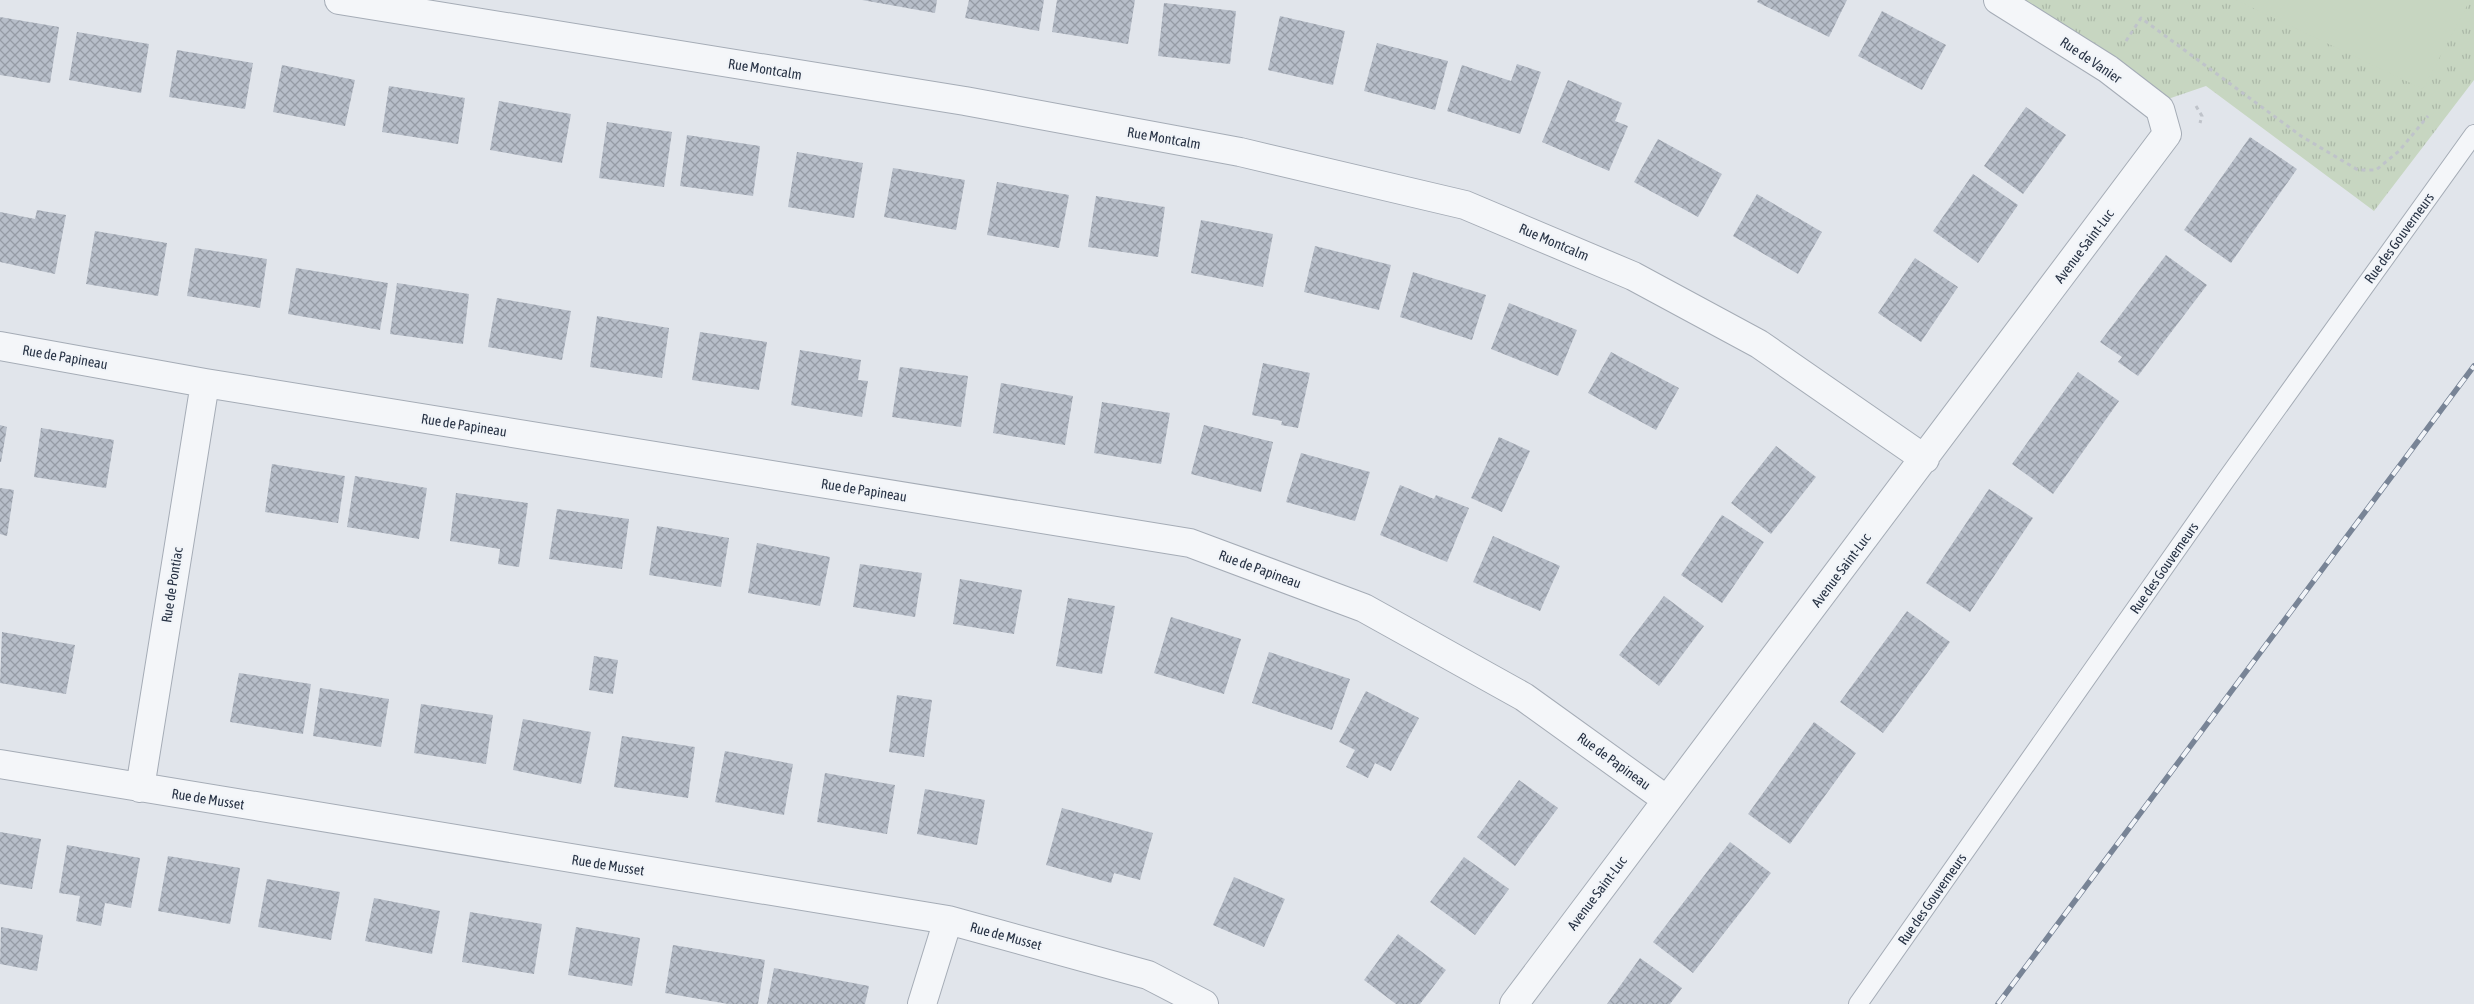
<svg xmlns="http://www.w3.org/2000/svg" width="2474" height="1004" viewBox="0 0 2474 1004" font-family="'Asap Condensed',sans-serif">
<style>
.park{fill:url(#park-tufts)}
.pitch{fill:#c7d6c1}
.building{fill:url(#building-cross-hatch)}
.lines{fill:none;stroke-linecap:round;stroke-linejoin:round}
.lane-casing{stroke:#a5acb6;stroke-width:20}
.street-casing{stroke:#a5acb6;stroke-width:30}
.path{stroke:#bfc3ca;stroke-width:3;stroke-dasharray:4 4;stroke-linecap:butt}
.lane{stroke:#f4f6f9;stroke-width:18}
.street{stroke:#f4f6f9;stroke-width:28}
.rail-casing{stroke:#788496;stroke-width:5.5}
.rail{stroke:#f1f4f8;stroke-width:4;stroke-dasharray:11;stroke-linecap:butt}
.labels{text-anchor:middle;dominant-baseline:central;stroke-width:4.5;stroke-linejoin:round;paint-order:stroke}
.street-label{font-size:14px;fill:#273244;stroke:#f1f4f8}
</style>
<defs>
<pattern id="park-tufts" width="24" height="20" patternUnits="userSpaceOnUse" patternTransform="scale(1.25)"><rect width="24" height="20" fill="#c7d6c1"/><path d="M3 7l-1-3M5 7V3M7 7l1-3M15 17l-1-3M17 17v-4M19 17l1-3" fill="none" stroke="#abb8a7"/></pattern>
<pattern id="building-cross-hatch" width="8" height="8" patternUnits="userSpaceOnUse" patternTransform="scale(1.25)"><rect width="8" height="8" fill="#b7bec9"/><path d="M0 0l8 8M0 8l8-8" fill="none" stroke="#959ba5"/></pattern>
</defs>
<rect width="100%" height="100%" fill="#e1e5eb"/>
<path class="park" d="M 2012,0 L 2474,0 L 2474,80 L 2374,211 L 2206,86 L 2165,100 Z"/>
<path class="pitch" d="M 2236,0 L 2470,0 L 2423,89 Z"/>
<path class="building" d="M 862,0 L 937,0 L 935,13 Z
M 969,0 L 1044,0 L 1039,31 L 965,18 Z
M 1057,0 L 1135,0 L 1128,44 L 1052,32 Z
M 1758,0 L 1847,0 L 1829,37 L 1757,2 Z
M 1164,3 L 1236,11 L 1230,64 L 1158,56 Z
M 1882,11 L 1946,45 L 1922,90 L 1858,56 Z
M 1280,16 L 1345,31 L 1333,85 L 1268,70 Z
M 0,17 L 59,27 L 50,83 L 0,75 Z
M 77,32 L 149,44 L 141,93 L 69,80 Z
M 1377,43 L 1448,61 L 1435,110 L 1364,91 Z
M 177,50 L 253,63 L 245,109 L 169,97 Z
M 1517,64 L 1541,72 L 1520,134 L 1447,111 L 1462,65 L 1511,81 Z
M 282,65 L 355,80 L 345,126 L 273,112 Z
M 1568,80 L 1622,103 L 1615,121 L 1628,126 L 1609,171 L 1542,142 Z
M 389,86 L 465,98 L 458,144 L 382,132 Z
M 499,101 L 571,114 L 562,163 L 490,150 Z
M 2026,107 L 2066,135 L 2023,194 L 1984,166 Z
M 607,122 L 672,132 L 664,187 L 599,178 Z
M 687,135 L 760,146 L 753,196 L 680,186 Z
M 2250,137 L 2297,169 L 2231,263 L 2184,230 Z
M 1658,139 L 1722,174 L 1698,217 L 1634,182 Z
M 797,152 L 863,163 L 854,218 L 788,207 Z
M 893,168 L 965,180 L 956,230 L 884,217 Z
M 1973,174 L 2018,205 L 1978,263 L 1933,231 Z
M 997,182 L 1069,195 L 1059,248 L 987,235 Z
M 1757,194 L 1822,232 L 1798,274 L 1733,236 Z
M 1096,196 L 1165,207 L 1158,257 L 1088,247 Z
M 37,210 L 66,215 L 55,274 L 0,262 L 0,212 L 35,219 Z
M 1201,220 L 1273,234 L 1263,287 L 1191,273 Z
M 95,231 L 167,243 L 158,296 L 86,284 Z
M 1315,246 L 1391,265 L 1379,310 L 1304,292 Z
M 195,248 L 267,259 L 260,308 L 187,296 Z
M 2166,255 L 2207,285 L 2138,376 L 2118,362 L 2122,357 L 2100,342 Z
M 1915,258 L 1958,287 L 1921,342 L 1878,313 Z
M 296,268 L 388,283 L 380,330 L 288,314 Z
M 1413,272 L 1486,295 L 1472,340 L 1400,317 Z
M 397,283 L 469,294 L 463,344 L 390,334 Z
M 497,298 L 571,311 L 562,360 L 488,347 Z
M 1509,303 L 1577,330 L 1558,376 L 1491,349 Z
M 597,316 L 669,328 L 662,378 L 590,367 Z
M 700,332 L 767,342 L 759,390 L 692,380 Z
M 800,350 L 861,360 L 858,380 L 868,381 L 862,417 L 791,405 Z
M 1611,352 L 1679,388 L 1656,430 L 1588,393 Z
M 1263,363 L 1310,373 L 1298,428 L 1281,425 L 1282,421 L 1252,415 Z
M 900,367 L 968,376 L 961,427 L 892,417 Z
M 2078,372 L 2119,401 L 2053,494 L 2012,464 Z
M 1001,383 L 1073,396 L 1065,445 L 993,433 Z
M 1102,402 L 1170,413 L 1161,464 L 1094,453 Z
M 0,425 L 7,427 L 1,462 L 0,462 Z
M 1204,425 L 1273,442 L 1261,492 L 1191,474 Z
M 41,428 L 114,440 L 106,488 L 34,477 Z
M 1499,437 L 1530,451 L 1502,512 L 1471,498 Z
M 1776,446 L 1816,477 L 1771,534 L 1731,503 Z
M 1301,453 L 1370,472 L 1355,521 L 1286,502 Z
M 272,464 L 345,476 L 338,523 L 265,512 Z
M 355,476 L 427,488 L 419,539 L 347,527 Z
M 1400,485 L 1434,499 L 1436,495 L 1469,508 L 1447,562 L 1380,535 Z
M 0,488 L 14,490 L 7,536 L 0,534 Z
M 1989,489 L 2033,518 L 1970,612 L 1926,583 Z
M 456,493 L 528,503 L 519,567 L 498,564 L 500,549 L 450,541 Z
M 557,509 L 629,519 L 622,569 L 549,559 Z
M 1722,515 L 1764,542 L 1722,603 L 1681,575 Z
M 657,526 L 729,538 L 721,587 L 649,575 Z
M 1493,536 L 1560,566 L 1540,611 L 1473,582 Z
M 757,543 L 830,557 L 820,606 L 748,593 Z
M 860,564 L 922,573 L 915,617 L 853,607 Z
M 960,579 L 1022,590 L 1014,634 L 953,624 Z
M 1664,596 L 1704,626 L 1659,686 L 1619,655 Z
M 1068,598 L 1115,606 L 1102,674 L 1056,666 Z
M 1907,611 L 1950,642 L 1883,733 L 1840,702 Z
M 1171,617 L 1241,639 L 1224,694 L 1154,673 Z
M 2,632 L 75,645 L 66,694 L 0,683 Z
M 1269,652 L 1350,679 L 1332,730 L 1252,703 Z
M 594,656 L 618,660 L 613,694 L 589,690 Z
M 239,673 L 311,684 L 303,734 L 230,722 Z
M 320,688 L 389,699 L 381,747 L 313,736 Z
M 1366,691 L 1419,718 L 1391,771 L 1375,763 L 1368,778 L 1346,767 L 1355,750 L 1339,742 Z
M 897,695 L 932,700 L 924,757 L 889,752 Z
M 421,704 L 493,715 L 486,764 L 414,753 Z
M 523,719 L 591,732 L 581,784 L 513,770 Z
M 1814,722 L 1856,753 L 1790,844 L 1748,814 Z
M 622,736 L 695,747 L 688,798 L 614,787 Z
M 725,751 L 793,764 L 784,815 L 715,802 Z
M 825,773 L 895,785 L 887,834 L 817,822 Z
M 1519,780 L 1558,808 L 1515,866 L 1477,837 Z
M 925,789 L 985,800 L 977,845 L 917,834 Z
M 1062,808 L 1153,833 L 1140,880 L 1114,873 L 1111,883 L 1046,865 Z
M 0,832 L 41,839 L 32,889 L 0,884 Z
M 1730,842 L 1771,873 L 1693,973 L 1653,942 Z
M 67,845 L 140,858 L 131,908 L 105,903 L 101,926 L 76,921 L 80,896 L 59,893 Z
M 168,856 L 240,868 L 230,924 L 158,911 Z
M 1464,857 L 1509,889 L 1475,935 L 1430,902 Z
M 1234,877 L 1285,899 L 1264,947 L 1213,925 Z
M 267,879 L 340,892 L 331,940 L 258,927 Z
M 374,898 L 440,911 L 432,954 L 365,941 Z
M 470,912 L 542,924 L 534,974 L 462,962 Z
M 1,927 L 43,935 L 37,971 L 0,964 Z
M 576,927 L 640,938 L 632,986 L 568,975 Z
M 1398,934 L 1446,970 L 1420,1004 L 1396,1004 L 1364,980 Z
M 673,945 L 765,960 L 758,1004 L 728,1004 L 665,993 Z
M 1640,958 L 1682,988 L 1670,1004 L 1607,1004 Z
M 774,968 L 869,986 L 865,1004 L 767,1004 Z"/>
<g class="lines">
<defs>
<path id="lane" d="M 1858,1004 L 2225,481 L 2474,134"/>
<path id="street" d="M 339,0 L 965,101 L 1240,152 L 1465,205 L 1633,276 L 1759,344 L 1925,459
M 0,346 L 205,383 L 1190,543 L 1364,608 L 1524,697 L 1667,800
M 0,764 L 948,920 L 1148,975 L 1204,1004
M 140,788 L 205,383
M 922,1004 L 948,920
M 1514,1004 L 2167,134 L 2160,109 L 2108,69 L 1998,0"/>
</defs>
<use href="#lane" class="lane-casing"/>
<use href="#street" class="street-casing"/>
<path class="path" d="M 2126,41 L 2141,18 L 2301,136 L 2358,170 L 2376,170 L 2399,151 L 2428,116
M 2196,106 L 2202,116 L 2200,123"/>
<use href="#lane" class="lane"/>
<use href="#street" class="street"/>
<defs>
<path id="rail" d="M 1998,1004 L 2474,366"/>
</defs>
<use href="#rail" class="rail-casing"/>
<use href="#rail" class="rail"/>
</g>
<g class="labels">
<g class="street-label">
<text transform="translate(2091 60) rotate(34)">Rue de Vanier</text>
<text transform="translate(765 69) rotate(9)">Rue Montcalm</text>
<text transform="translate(1164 138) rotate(10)">Rue Montcalm</text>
<text transform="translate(2399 238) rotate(-54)">Rue des Gouverneurs</text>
<text transform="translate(1554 242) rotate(23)">Rue Montcalm</text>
<text transform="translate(2084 246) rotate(-53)">Avenue Saint-Luc</text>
<text transform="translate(65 357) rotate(10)">Rue de Papineau</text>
<text transform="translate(464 425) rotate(9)">Rue de Papineau</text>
<text transform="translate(864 490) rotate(9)">Rue de Papineau</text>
<text transform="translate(2164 568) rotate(-55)">Rue des Gouverneurs</text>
<text transform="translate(1260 569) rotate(20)">Rue de Papineau</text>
<text transform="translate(1841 570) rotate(-53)">Avenue Saint-Luc</text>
<text transform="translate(172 585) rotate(-81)">Rue de Pontiac</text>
<text transform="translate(1614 761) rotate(36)">Rue de Papineau</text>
<text transform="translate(208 799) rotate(9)">Rue de Musset</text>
<text transform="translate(608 865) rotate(9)">Rue de Musset</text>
<text transform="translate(1597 893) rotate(-53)">Avenue Saint-Luc</text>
<text transform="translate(1932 899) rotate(-55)">Rue des Gouverneurs</text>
<text transform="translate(1006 936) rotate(15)">Rue de Musset</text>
</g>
</g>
</svg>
